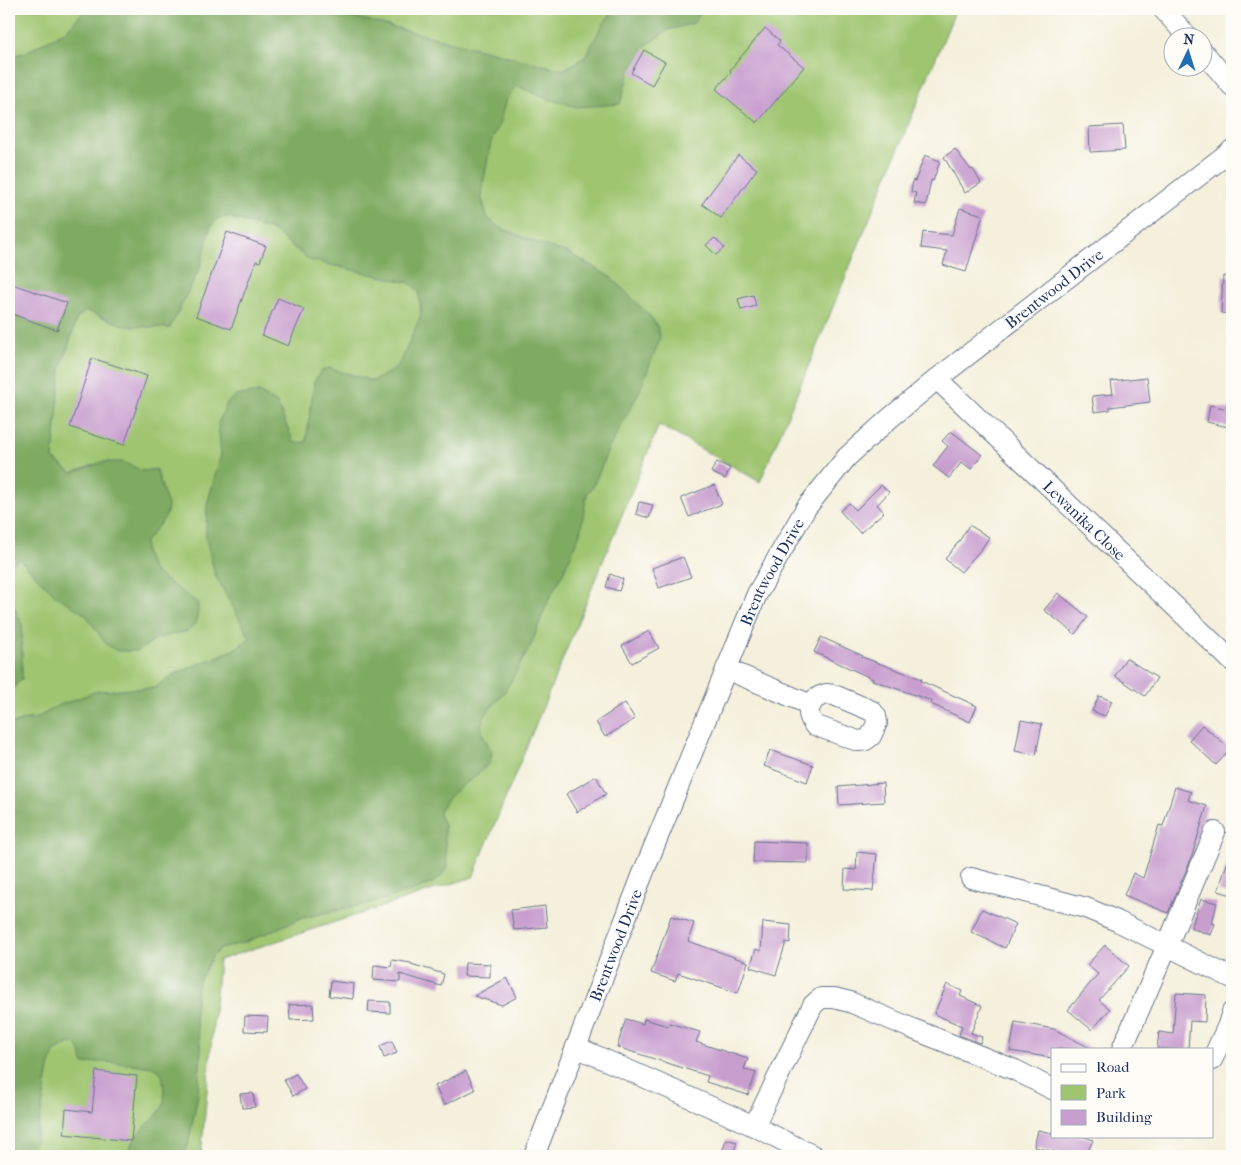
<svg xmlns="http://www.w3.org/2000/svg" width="1241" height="1165" viewBox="0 0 1241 1165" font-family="'IM FELL French Canon',serif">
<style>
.green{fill:#9fc570;stroke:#5d7a67}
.forest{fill:#7faa62;stroke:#4d6c60}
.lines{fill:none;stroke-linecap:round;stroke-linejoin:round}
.stream{stroke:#7dafe9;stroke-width:4.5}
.building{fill:#c89ecf}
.minor-casing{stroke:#67738a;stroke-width:22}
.minor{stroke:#fff;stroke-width:20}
.labels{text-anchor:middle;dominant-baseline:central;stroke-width:4.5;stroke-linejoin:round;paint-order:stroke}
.street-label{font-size:16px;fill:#1b2f5e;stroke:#fdfcf7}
</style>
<rect width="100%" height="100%" fill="#fdfcf7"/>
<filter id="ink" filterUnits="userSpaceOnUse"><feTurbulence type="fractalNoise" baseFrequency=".02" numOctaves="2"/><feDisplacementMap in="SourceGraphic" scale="10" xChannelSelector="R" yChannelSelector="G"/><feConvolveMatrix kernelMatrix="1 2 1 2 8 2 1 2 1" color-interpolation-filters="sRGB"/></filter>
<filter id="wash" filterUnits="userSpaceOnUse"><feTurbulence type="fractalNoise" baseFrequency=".0096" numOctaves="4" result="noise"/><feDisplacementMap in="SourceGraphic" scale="20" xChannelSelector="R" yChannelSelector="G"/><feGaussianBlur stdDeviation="1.12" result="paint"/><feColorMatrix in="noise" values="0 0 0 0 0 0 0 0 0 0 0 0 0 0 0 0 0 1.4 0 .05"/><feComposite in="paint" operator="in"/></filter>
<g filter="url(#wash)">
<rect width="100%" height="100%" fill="#f4f0dc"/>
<path class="green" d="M 9,9 L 956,9 L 829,317 L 760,482 L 659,425 L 473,877 L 219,960 L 201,1156 L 9,1156 Z"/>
<path class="forest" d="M 85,9 L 322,9 L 563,70 L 585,57 L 603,24 L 615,9 L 695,9 L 699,14 L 694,23 L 668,30 L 645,46 L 629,72 L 620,104 L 577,107 L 548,99 L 517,86 L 506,99 L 499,125 L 491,142 L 481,195 L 487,217 L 497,226 L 537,243 L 569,253 L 612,278 L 651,317 L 657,326 L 660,338 L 658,344 L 640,390 L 609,448 L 593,487 L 587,494 L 580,533 L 564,571 L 548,601 L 531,645 L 506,690 L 486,714 L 481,724 L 483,735 L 492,752 L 490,763 L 473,778 L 455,791 L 440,809 L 439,814 L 444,825 L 446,855 L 447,866 L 442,876 L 433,883 L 412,891 L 369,903 L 299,919 L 246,942 L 220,949 L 212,957 L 197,985 L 195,1015 L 201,1049 L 198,1094 L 188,1146 L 183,1156 L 131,1156 C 123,1137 160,1120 164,1103 C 165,1098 163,1080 162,1075 C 161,1073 159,1071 157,1069 C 150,1065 110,1062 99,1062 C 94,1062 89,1064 84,1064 L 79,1049 L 76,1045 L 70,1043 L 54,1052 L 49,1068 L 38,1130 L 31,1156 L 9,1156 L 9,725 L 27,719 L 37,718 L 55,707 L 97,691 L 154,688 L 172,675 L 233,650 L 250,638 L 215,575 L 206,538 L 207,505 L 221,455 L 218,423 L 227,403 L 235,396 L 259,392 L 277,403 L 294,443 L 306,442 L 314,382 L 320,372 L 329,368 L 373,381 L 395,369 L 402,359 L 421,315 L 419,292 L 410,283 L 309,260 L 272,230 L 228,217 L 218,218 L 211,226 L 200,268 L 170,328 L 126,326 L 86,311 L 77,318 L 61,369 L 53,459 L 72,473 L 102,462 L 123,462 L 143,471 L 156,469 L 168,506 L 166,516 L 145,542 L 145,554 L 154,572 L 198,603 L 198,613 L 195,623 L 188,631 L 157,638 L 138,651 L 117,651 L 106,644 L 86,615 L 55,595 L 19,559 L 10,565 L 9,569 L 9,56 L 24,53 L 66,31 L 81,14 Z
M 9,590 L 10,597 L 22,625 L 22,679 L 9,691 Z"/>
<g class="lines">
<path class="stream" d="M 9,38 L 11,40"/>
</g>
<g id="blocks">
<path class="building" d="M 765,28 L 780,41 L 777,45 L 804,67 L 757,123 L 716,89 L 731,72 L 730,70 Z
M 644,50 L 665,62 L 652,85 L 631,73 Z
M 1123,125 L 1125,150 L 1090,152 L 1089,127 Z
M 955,149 L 971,170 L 973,169 L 981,183 L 965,193 L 944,157 Z
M 738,155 L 757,169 L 721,218 L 702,204 Z
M 925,155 L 940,161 L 933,181 L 931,180 L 926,205 L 914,203 L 916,193 L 911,192 L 913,180 L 915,181 Z
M 960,208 L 983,215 L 966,272 L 943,265 L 947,251 L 921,248 L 923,232 L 952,235 Z
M 227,232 L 266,246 L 260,262 L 256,261 L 231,329 L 196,316 Z
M 715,238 L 724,248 L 716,255 L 706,245 Z
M 1223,276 L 1232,277 L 1232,314 L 1221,313 Z
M 9,283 L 67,303 L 57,330 L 9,313 Z
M 753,295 L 756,306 L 741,310 L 738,299 Z
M 278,298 L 304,309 L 288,346 L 262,335 Z
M 92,358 L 147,376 L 124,445 L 70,427 Z
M 1147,377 L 1150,402 L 1110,407 L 1110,410 L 1094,412 L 1092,396 L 1113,394 L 1111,381 Z
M 1210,405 L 1232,410 L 1232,428 L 1207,422 Z
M 951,431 L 982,455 L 971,469 L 962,462 L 949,478 L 933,466 L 948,446 L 942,441 Z
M 717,462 L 730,468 L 725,479 L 711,472 Z
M 714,485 L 722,504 L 689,517 L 681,498 Z
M 881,485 L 889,492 L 877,505 L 884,512 L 860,533 L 840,511 L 849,503 L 856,510 Z
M 639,502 L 653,505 L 649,518 L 636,514 Z
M 969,525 L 989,537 L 982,548 L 961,572 L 945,559 L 960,540 Z
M 683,557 L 691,577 L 659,588 L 652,568 Z
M 610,574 L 623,579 L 619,591 L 606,587 Z
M 1058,593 L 1088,617 L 1075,634 L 1044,610 Z
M 649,631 L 659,648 L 632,663 L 622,646 Z
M 821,637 L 863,656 L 862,657 L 922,679 L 921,681 L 977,706 L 970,722 L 931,704 L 932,701 L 872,680 L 873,679 L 814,652 Z
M 1126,658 L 1157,678 L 1145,696 L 1115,676 Z
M 1099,696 L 1112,701 L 1105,716 L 1092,711 Z
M 625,703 L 635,719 L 605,737 L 596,722 Z
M 1021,720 L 1042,724 L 1036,755 L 1015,751 Z
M 1202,725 L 1231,749 L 1216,765 L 1189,740 Z
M 770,750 L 813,765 L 807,782 L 764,766 Z
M 596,776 L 606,794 L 577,812 L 566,794 Z
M 883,783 L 884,802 L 839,805 L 838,787 Z
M 1175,787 L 1191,792 L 1188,800 L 1207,806 L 1191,859 L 1168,913 L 1124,895 L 1133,873 L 1143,878 L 1159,825 L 1163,826 Z
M 754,841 L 808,843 L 808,863 L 753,862 Z
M 857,852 L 877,854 L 873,891 L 844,889 L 845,869 L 856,870 Z
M 1230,854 L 1232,854 L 1232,895 L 1218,891 Z
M 1201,899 L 1217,903 L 1212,923 L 1215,924 L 1211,935 L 1191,928 Z
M 545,906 L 547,927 L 514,930 L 511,910 Z
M 982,909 L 1016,924 L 1005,948 L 971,932 Z
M 671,916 L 694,923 L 688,941 L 748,962 L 738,993 L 678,973 L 675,981 L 651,973 Z
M 763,922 L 791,925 L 790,943 L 786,942 L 776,975 L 750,967 L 756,949 L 761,951 Z
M 1105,945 L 1129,966 L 1099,1000 L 1110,1009 L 1092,1030 L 1068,1010 L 1098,974 L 1087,965 Z
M 392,960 L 411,963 L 411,964 L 444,974 L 441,986 L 400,974 L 400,982 L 373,980 L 374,965 L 391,967 Z
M 465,963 L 490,964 L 490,977 L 464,976 Z
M 507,978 L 517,997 L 502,1005 L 474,996 Z
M 331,981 L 354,984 L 353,999 L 329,996 Z
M 947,984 L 962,991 L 960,996 L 982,1006 L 971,1033 L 982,1037 L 980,1043 L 959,1035 L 962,1026 L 934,1014 Z
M 1176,993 L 1206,995 L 1205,1022 L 1190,1021 L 1188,1049 L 1157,1049 L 1159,1032 L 1173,1034 Z
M 369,1001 L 390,1002 L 390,1013 L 368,1012 Z
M 313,1004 L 314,1019 L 290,1020 L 289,1005 Z
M 245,1016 L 268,1017 L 267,1032 L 244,1031 Z
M 626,1019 L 643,1024 L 644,1019 L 668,1026 L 669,1023 L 700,1032 L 696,1042 L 748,1059 L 744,1069 L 756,1073 L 748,1095 L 706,1082 L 708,1076 L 617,1047 Z
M 1015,1022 L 1054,1029 L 1092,1049 L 1052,1049 L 1052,1058 L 1010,1051 Z
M 392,1041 L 397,1053 L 384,1058 L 380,1046 Z
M 96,1071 L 137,1076 L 131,1141 L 64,1134 L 66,1109 L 92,1112 Z
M 466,1071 L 475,1090 L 444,1105 L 435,1086 Z
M 296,1074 L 305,1089 L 293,1096 L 284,1080 Z
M 253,1093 L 255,1107 L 242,1108 L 240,1094 Z
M 1038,1130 L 1052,1133 L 1052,1136 L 1083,1136 L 1093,1140 L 1086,1156 L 1064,1156 L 1065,1154 L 1034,1147 Z
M 726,1139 L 737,1142 L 732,1156 L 721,1156 Z"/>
</g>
</g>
<g filter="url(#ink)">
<use href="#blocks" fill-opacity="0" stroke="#67738a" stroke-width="1"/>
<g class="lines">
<defs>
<g id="minor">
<path d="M 1163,9 L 1189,38"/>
<path d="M 1204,53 L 1232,86"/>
<path id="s1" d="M 937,379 L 1232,661"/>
<path d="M 726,669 L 811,705"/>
<path d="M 826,694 L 834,695 L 872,711 L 876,716 L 877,723 L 871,736 L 866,740 L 858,741 L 814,725 C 804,710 809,699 826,694 Z"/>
<path d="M 971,878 L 1086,908 L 1117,921 L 1232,978"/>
<path d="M 576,1047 L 754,1126 L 814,1156"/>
<path d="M 1122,1049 L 1167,946 L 1215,832"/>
<path d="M 1212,1060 L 1228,1025 L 1232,1012"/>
<path d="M 754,1126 L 813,1005 L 821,998 L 834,998 L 850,1002 L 913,1029 L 1015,1070 L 1052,1089"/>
<path id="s2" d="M 534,1156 L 644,871 L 757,594 L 806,508 L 847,457 L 890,418 L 937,379 L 1232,150"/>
</g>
</defs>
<use href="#minor" class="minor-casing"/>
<use href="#minor" class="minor"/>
</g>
</g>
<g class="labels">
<g class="street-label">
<text stroke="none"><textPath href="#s2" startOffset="1036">Brentwood Drive</textPath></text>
<text stroke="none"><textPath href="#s1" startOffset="204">Lewanika Close</textPath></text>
<text stroke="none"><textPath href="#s2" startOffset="631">Brentwood Drive</textPath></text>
<text stroke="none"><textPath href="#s2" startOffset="226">Brentwood Drive</textPath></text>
</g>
</g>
<rect width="1241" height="1165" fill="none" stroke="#fdfcf7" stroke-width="30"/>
<rect x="1051" y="1048" width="162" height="90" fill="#fdfcf7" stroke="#a3aaba"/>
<rect x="1061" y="1064" width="25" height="8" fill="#ffffff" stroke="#a3aaba"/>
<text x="1096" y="1072" font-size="15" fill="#1b2f5e">Road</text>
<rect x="1061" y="1085" width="25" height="15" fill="#9fc570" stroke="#a3aaba"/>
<text x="1096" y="1098" font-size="15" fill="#1b2f5e">Park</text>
<rect x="1061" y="1110" width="25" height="15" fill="#c89ecf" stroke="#a3aaba"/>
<text x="1096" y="1122" font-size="15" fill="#1b2f5e">Building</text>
<g transform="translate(1188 52) rotate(4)"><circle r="24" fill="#fdfcf7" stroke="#a3aaba"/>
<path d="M0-4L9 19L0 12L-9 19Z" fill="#1f6fb2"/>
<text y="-8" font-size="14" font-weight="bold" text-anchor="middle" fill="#1b2f5e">N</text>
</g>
</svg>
